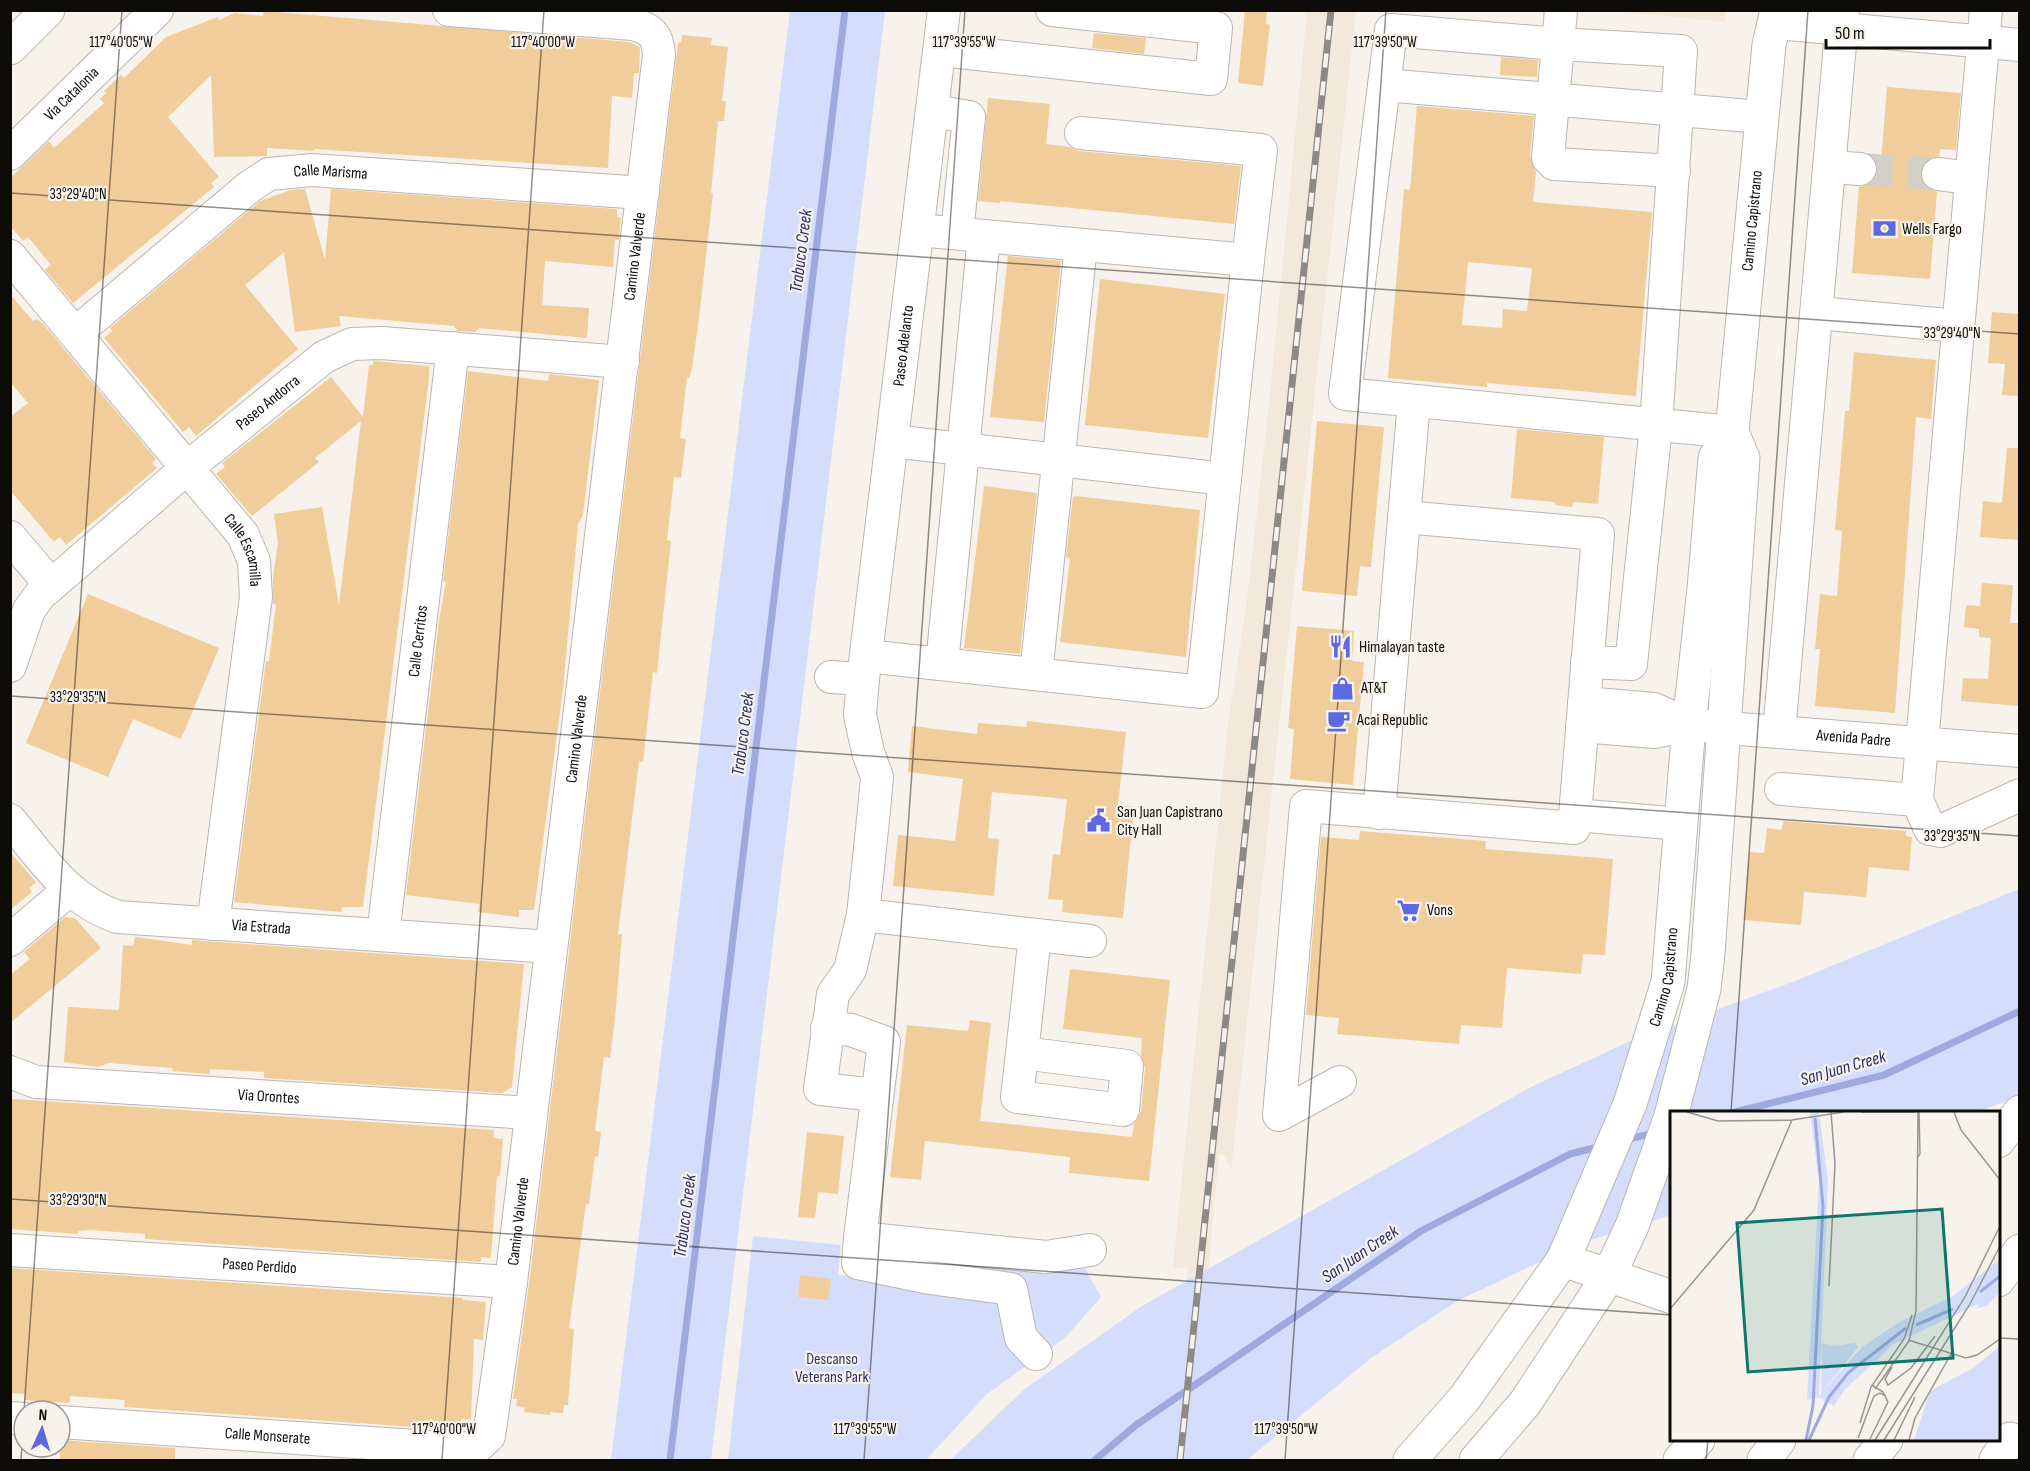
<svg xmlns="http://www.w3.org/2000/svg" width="2030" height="1471" viewBox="0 0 2030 1471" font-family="'Sofia Sans Condensed',sans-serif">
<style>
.built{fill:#f3e9db}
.green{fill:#d5ddfd}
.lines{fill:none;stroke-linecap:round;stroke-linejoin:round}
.stream{stroke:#9ea9de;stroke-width:7}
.building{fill:#f0cd9a;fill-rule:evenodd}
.minor-tunnel{stroke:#d4d0c9;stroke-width:32;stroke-dasharray:32 16;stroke-linecap:butt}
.minor-casing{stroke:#bbb6b0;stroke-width:34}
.major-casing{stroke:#bbb6b0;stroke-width:35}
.highway-casing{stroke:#bbb6b0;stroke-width:35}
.minor{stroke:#fff;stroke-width:32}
.major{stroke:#fff;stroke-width:33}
.highway{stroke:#fff;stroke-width:33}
.rail-casing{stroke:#8d8a85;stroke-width:7}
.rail{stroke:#f7f2eb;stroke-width:4.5;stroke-dasharray:14;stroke-linecap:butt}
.ticks{fill:none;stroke:#0d0c09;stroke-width:1.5;stroke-opacity:0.45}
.labels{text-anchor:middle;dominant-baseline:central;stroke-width:4.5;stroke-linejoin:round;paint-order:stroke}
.street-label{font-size:16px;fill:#0d0c09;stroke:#f7f2eb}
.poi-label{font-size:16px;fill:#0d0c09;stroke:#f7f2eb;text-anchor:start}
.park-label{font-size:16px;fill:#2e3473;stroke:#f7f2eb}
.water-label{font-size:18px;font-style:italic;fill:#282e6c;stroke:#f7f2eb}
.inset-river{fill:none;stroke:#9ea9de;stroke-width:3}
.inset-road{fill:none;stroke:#999691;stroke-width:1.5}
.view{fill:#0f766e;fill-opacity:0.15;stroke:#0f766e;stroke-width:3}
.inset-edge{fill:none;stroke:#0d0c09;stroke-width:3}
.ticks-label{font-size:15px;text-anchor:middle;fill:#0d0c09;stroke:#f7f2eb;stroke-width:4.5;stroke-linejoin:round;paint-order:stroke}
</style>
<rect width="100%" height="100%" fill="#f7f2eb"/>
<path class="built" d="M 1307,11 L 1356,11 L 1231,1171 L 1224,1155 L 1219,1155 L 1199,1372 L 1167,1460 L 1188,1268 L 1173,1268 L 1228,722 L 1246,609 L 1270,395 Z
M 1614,11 L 1725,11 L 1725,22 Z"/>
<path class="green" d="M 790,11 L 885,11 L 711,1460 L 611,1460 Z
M 2019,889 L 2019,1096 L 1977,1112 L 1672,1112 L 1671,1215 L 1578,1244 L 1457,1301 L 1371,1358 L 1247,1460 L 950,1460 L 1026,1388 L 1142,1306 L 1531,1087 L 1626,1043 L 1795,981 Z
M 753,1236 L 841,1245 L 838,1275 L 877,1279 L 880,1249 L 1081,1261 L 1101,1297 L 1066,1337 L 987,1394 L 926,1460 L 728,1460 Z"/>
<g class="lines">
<path class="stream" d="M 1735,1112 L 1884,1075 L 2020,1011
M 1625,1140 L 1654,1133
M 670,1460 L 845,10
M 1095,1460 L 1136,1425 L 1421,1231 L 1570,1154 L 1602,1146"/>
</g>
<path class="building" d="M 1245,10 L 1267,10 L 1266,24 L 1270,25 L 1263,86 L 1238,83 Z
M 264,11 L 630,42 L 640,48 L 639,73 L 634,73 L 632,98 L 612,96 L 608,168 L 314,149 L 314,151 L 267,148 L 267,156 L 214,157 L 211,75 L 168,117 L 219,177 L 211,183 L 214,187 L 73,303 L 45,270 L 51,265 L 28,237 L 23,241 L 10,226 L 10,178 L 49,141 L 54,148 L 104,103 L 100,99 L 106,93 L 104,91 L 121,75 L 124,78 L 166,37 L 218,17 L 219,20 L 235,13 L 263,16 Z
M 1094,33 L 1146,38 L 1144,54 L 1092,48 Z
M 682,35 L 712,38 L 711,45 L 728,47 L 722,101 L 726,101 L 724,121 L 718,121 L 711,193 L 713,193 L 699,318 L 692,368 L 689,378 L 687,377 L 680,438 L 686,439 L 681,478 L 674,477 L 667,540 L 671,541 L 657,673 L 653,672 L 643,762 L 639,761 L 618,934 L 622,934 L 615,1019 L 610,1058 L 604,1057 L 595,1131 L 601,1132 L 598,1157 L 595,1156 L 589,1204 L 586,1204 L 569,1328 L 574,1329 L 568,1405 L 564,1405 L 563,1413 L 550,1412 L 550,1415 L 524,1412 L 525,1407 L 516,1406 L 517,1399 L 513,1399 L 529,1284 L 678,43 L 681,42 Z
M 1501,57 L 1538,60 L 1537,77 L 1500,75 Z
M 1887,87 L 1961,93 L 1956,150 L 1940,149 L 1939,156 L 1924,163 L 1920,171 L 1921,180 L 1927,188 L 1937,192 L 1930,279 L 1852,273 L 1859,187 L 1867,185 L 1875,179 L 1878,171 L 1876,161 L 1881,161 Z
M 988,98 L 1050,104 L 1046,144 L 1070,147 L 1079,151 L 1241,166 L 1234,224 L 1000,201 L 1000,203 L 978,201 Z
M 1417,106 L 1534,116 L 1530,156 L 1536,172 L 1533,202 L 1652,212 L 1636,396 L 1487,383 L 1487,387 L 1388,378 L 1404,189 L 1410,190 ZM 1468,262 L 1532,268 L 1527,311 L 1503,309 L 1502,328 L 1462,325 Z
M 305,189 L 325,260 L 331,189 L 617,209 L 617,217 L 621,218 L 619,240 L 615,240 L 613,267 L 545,261 L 542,305 L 589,308 L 587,338 L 479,328 L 475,332 L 458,331 L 454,326 L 339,316 L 341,326 L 295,332 L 284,252 L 245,285 L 298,349 L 196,436 L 189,427 L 183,432 L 104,338 L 112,331 L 110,328 L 260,201 L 291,190 Z
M 1008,256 L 1061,261 L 1044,422 L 990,417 Z
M 1100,279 L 1225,294 L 1208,438 L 1085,425 Z
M 10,294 L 33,321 L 37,319 L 44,325 L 156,459 L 152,463 L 157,468 L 66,545 L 60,537 L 54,542 L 10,490 L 10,417 L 28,403 L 10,382 Z
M 1992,312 L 2019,314 L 2019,396 L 2002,395 L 2005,364 L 1988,363 Z
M 1854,352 L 1936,360 L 1931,419 L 1916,417 L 1895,713 L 1815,706 L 1820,649 L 1815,649 L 1820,594 L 1837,596 L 1842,531 L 1835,530 L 1845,411 L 1849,411 Z
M 373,361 L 429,366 L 429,378 L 363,907 L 342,907 L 341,912 L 234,902 L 266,661 L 269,661 L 276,604 L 273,604 L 273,577 L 278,543 L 274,514 L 322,507 L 339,605 L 361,421 L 315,458 L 319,462 L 252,516 L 216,474 L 225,467 L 222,463 L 331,377 L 363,417 L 369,365 L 373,365 Z
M 468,371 L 548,381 L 549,374 L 599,380 L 583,515 L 578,524 L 563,689 L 534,910 L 519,910 L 519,917 L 478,912 L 479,904 L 406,895 L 439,621 L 446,582 L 443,581 Z
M 1317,421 L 1384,427 L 1371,567 L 1360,566 L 1357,596 L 1302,591 Z
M 1517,429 L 1604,437 L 1598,504 L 1573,502 L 1572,507 L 1555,505 L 1555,502 L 1511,498 Z
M 2007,448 L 2019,448 L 2019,540 L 1980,537 L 1983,501 L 2002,503 Z
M 984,486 L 1037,493 L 1020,654 L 964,648 Z
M 1075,496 L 1200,510 L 1186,657 L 1060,642 L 1070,558 L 1066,557 L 1073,497 Z
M 1982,583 L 2013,585 L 2010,623 L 2019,623 L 2019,706 L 1961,701 L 1963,678 L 1988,679 L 1991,638 L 1979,637 L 1979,629 L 1964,627 L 1966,605 L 1980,606 Z
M 88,594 L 219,648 L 181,739 L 133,719 L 108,777 L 26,743 Z
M 1297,626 L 1354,631 L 1352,661 L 1364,662 L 1353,785 L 1290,779 L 1294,729 L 1288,728 Z
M 1027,721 L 1126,732 L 1118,805 L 1134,807 L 1123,918 L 1062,912 L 1063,900 L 1048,899 L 1053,854 L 1060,855 L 1067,799 L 992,792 L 988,838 L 999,839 L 994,896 L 893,886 L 898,835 L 955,841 L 963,779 L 908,772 L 912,726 L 977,734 L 978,723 L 1026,727 Z
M 1784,821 L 1906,831 L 1906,836 L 1912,837 L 1909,871 L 1869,867 L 1866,897 L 1804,892 L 1801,925 L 1744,920 L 1749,852 L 1764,853 L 1767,828 L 1781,830 Z
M 1360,831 L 1486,841 L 1485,849 L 1613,859 L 1605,955 L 1583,954 L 1581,974 L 1507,968 L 1502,1028 L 1461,1025 L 1459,1044 L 1337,1034 L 1339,1018 L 1306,1015 L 1321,837 L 1359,840 Z
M 10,852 L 36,882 L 29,888 L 32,892 L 10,910 Z
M 65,917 L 75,918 L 101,948 L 10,1023 L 10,975 L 30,959 L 24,952 Z
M 135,937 L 192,945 L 192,940 L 524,964 L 512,1087 L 502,1093 L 457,1090 L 264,1078 L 264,1072 L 210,1069 L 210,1074 L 172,1071 L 173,1068 L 109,1063 L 98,1067 L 64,1062 L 68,1007 L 119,1010 L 123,945 L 133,946 Z
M 1070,969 L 1170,980 L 1149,1181 L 1069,1173 L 1070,1157 L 925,1141 L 921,1180 L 890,1177 L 907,1025 L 968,1031 L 970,1020 L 991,1023 L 980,1121 L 1132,1137 L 1134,1124 L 1141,1112 L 1145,1068 L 1141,1055 L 1142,1038 L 1063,1029 Z
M 12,1099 L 494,1130 L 493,1138 L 503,1139 L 500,1176 L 497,1176 L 491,1258 L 481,1257 L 481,1262 L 145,1239 L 145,1234 L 90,1230 L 78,1231 L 78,1234 L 10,1229 Z
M 807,1132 L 844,1136 L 838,1194 L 818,1192 L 815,1218 L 798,1217 Z
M 10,1268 L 463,1298 L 463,1300 L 486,1302 L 483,1340 L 474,1339 L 471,1420 L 461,1419 L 460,1430 L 124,1407 L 125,1400 L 70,1396 L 69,1403 L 24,1400 L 25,1394 L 10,1393 Z
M 800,1275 L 831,1279 L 828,1300 L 798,1297 Z
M 60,1440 L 175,1448 L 175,1461 L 60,1461 Z"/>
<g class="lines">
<path class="minor-tunnel" d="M 1860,169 L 1938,174"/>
<defs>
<g id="minor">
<path d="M 1561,10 L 1558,44 L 1681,51 L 1656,426 L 1631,664 L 1587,662"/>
<path d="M 1775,23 L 2020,45"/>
<path d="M 940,50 L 1211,79 L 1216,28 L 1052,10"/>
<path d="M 1384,85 L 1762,117"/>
<path d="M 933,111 L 969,117 L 957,233"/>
<path d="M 1081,133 L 1261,150 L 1248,260"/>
<path id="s1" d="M 10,154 L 157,10"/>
<path d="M 1830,167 L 1860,169"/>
<path d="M 1674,171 L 1554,164 L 1548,158 L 1558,44 L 1391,30 L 1345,394 L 1732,432"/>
<path d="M 1938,174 L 1971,178"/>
<path d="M 918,230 L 1248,260 L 1225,479"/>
<path id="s2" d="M 10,256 L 243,535 L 254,561 L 256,597 L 213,924"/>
<path d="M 1818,313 L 1958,326"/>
<path id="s3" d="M 76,333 L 249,187 L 269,174 L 312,170 L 643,193"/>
<path d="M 10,537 L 51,585"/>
<path d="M 866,656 L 1202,692 L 1225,479 L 892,441"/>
<path d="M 942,664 L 984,236"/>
<path id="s4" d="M 10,666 L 29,610 L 40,595 L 187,468 L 324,357 L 352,344 L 382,343 L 623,362"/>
<path d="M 1036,674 L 1081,245"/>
<path d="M 831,677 L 863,679"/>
<path d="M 1584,703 L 1654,709 L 1689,725"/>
<path id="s5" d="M 1582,726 L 1654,732 L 1689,725 L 2020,751"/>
<path d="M 1779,732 L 1843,10"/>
<path d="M 1781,789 L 1917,800 L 1986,10"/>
<path d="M 1917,800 L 1930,829 L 1941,831 L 2020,795"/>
<path d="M 1379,813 L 1414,401"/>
<path d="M 1575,815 L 1681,824"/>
<path id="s6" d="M 10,820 C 43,859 67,900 118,917 L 551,947"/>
<path d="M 863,915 L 1090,941"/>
<path id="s7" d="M 383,935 L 453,348"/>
<path d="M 10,940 L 69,890"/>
<path d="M 827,1028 L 851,1030 L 884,1042 L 860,1238 L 1046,1257 L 1090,1250"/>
<path d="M 1022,1053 L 1017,1097 L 1123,1110 L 1127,1066 L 1022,1053 L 1035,935"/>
<path id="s8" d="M 10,1072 L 36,1082 L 530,1113"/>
<path d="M 1340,1082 L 1279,1115 L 1306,806 L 1574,828 L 1598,534 L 1404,517"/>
<path id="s9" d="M 877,1095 L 820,1089 L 833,994 L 850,970 L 863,915 L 874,810 L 877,777 L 868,752 L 860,715 L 863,679 L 944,10"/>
<path d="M 860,1238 L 858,1263 L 930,1278 L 1011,1289 L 1021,1338 L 1036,1354"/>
<path id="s10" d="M 10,1250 L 511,1282"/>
<path d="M 10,1418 L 24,1419"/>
<path id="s11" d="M 60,1422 L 460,1449 L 477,1447 L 489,1436 L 511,1282 L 659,55 C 658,36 652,29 633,24 L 449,10"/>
</g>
<g id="major">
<path d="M 10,48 L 48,10"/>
<path id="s12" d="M 1672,1112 L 1704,989 L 1708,954 L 1743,458 L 1732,432 L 1769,45 L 1777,10"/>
<path d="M 1563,1260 L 1672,1297"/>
<path id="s13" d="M 1410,1460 L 1464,1399 L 1563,1260 L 1630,1104 L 1668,982 L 1689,725 L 1704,589 L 1715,458 L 1732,432"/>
<path d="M 1476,1460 L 1525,1403 L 1608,1277 L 1632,1226 L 1672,1113"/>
<path d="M 1996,1460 L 2010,1439"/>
</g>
<path id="highway" d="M 1998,1141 L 2020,1112
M 1998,1280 L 2020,1251
M 1680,1460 L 1698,1440
M 1764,1460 L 1779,1440
M 1870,1460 L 1886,1440"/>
</defs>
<use href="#minor" class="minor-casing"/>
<use href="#major" class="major-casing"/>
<use href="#highway" class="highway-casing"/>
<use href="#minor" class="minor"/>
<use href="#major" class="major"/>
<use href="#highway" class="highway"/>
<defs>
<path id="rail" d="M 1180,1460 L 1331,10"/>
</defs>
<use href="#rail" class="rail-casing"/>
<use href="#rail" class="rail"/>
</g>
<path class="ticks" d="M 10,193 L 2020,334M 10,696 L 2020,836M 1731,1112 L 1808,10M 10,1199 L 1672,1315M 1998,1338 L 2020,1339M 24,1411 L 122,10M 21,1460 L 24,1418M 442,1460 L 544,10M 864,1460 L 965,10M 1285,1460 L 1386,10M 1706,1460 L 1708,1440"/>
<defs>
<symbol id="bank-bare" viewBox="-9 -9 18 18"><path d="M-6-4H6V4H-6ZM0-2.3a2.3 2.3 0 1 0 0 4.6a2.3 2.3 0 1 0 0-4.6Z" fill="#5d69e0" stroke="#f7f2eb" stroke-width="2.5" paint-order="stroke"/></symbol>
<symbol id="restaurant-bare" viewBox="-9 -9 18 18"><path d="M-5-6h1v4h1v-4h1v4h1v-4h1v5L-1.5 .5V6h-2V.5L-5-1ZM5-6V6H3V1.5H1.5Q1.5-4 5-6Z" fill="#5d69e0" stroke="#f7f2eb" stroke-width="2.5" paint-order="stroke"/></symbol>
<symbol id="shop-bare" viewBox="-9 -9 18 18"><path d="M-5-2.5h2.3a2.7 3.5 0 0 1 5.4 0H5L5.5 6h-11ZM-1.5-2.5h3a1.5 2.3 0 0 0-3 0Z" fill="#5d69e0" stroke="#f7f2eb" stroke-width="2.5" paint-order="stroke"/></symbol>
<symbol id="cafe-bare" viewBox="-9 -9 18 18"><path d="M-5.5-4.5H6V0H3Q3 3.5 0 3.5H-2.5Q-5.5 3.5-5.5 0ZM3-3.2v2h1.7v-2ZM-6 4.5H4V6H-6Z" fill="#5d69e0" stroke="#f7f2eb" stroke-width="2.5" paint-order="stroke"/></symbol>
<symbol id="civic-bare" viewBox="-9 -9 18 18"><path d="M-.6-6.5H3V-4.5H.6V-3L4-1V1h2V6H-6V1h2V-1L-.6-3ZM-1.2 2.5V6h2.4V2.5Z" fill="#5d69e0" stroke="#f7f2eb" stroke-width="2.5" paint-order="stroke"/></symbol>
<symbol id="supermarket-bare" viewBox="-9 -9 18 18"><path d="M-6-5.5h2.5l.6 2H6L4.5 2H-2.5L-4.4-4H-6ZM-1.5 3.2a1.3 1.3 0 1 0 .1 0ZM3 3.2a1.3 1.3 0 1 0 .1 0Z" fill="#5d69e0" stroke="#f7f2eb" stroke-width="2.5" paint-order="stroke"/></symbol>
</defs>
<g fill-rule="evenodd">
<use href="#bank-bare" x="1868" y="212" width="33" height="33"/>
<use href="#restaurant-bare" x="1324" y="630" width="33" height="33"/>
<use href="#shop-bare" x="1326" y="672" width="33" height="33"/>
<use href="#cafe-bare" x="1322" y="704" width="33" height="33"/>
<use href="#civic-bare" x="1082" y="804" width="33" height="33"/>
<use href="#supermarket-bare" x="1392" y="894" width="33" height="33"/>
</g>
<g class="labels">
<g class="street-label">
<text stroke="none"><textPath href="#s1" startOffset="86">Via Catalonia</textPath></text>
<text stroke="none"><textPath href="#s3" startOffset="312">Calle Marisma</textPath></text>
<text stroke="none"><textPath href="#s12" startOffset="900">Camino Capistrano</textPath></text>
<text stroke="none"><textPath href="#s11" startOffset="1623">Camino Valverde</textPath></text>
<text stroke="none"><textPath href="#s9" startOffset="814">Paseo Adelanto</textPath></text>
<text stroke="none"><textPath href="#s4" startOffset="376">Paseo Andorra</textPath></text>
<text stroke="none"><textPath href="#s2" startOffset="378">Calle Escamilla</textPath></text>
<text stroke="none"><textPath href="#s7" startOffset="296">Calle Cerritos</textPath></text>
<text stroke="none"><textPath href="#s5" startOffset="273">Avenida Padre</textPath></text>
<text stroke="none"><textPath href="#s11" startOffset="1137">Camino Valverde</textPath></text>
<text stroke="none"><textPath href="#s6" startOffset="291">Via Estrada</textPath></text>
<text stroke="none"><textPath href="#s13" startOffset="554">Camino Capistrano</textPath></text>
<text stroke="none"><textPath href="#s8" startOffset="261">Via Orontes</textPath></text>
<text stroke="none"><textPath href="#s11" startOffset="651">Camino Valverde</textPath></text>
<text stroke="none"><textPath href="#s10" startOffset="250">Paseo Perdido</textPath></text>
<text stroke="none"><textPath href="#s11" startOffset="208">Calle Monserate</textPath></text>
</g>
<g class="poi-label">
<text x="1902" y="229">Wells Fargo</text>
<text x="1359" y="647">Himalayan taste</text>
<text x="1361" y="688">AT&amp;T</text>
<text x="1357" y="720">Acai Republic</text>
<text x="1117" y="812">San Juan Capistrano<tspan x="1117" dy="18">City Hall</tspan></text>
<text x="1427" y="910">Vons</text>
</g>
<g class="park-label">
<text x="832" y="1359">Descanso<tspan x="832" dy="18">Veterans Park</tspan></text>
</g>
<g class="water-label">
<text transform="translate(801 251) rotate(-83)">Trabuco Creek</text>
<text transform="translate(743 734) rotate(-83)">Trabuco Creek</text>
<text transform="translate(1843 1068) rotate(-16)">San Juan Creek</text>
<text transform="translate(685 1216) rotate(-83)">Trabuco Creek</text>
<text transform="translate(1360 1254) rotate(-34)">San Juan Creek</text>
</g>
</g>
<g transform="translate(1670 1111)">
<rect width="330" height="330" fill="#f7f2eb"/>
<path d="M 140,1 L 149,1 L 158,69 L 149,285 L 192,236 L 230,211 L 283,185 L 330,148 L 330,181 L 317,195 L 308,197 L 308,193 L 224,233 L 174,279 L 164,295 L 149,286 L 137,289 L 149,71 ZM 152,232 L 165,235 L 185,232 L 188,236 L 151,283 ZM 330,235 L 330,329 L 244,329 L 260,280 L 303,257 Z" fill="#d5ddfd"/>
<path class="inset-river" d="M 310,181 L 330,165M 246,214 L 283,198M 136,329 L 143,295 L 153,95 L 145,7M 139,329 L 159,286 L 178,262 L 236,217"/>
<path class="inset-road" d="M 17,1 L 48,10 L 122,9 L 174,1M 191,1 L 245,1M 284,1 L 291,19 L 330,69M 247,47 L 250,43 L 249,1M 159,175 L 165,53 L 161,1M 0,198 L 84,99 L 122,9M 238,229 L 296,247 L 307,244 L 330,228M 222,256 L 215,268 L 218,274 L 241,257 L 265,225M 205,278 L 239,230 L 246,200 L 248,1M 190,312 L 201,276 L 234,228 L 242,204M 188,327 L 204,285 L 210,282 L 216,285M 200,328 L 218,291 L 213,281 L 202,274M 205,329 L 295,186 L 330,115M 214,329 L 300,193 L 330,135M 224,329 L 245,286M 239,329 L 245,307 L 281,243"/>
<path class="view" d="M 272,98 L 283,247 L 78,261 L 67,112 Z"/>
<rect width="330" height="330" class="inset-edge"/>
</g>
<g class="ticks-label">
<text x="121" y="47">117°40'05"W</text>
<text x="543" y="47">117°40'00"W</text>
<text x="964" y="47">117°39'55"W</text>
<text x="1385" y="47">117°39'50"W</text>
<text x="78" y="199">33°29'40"N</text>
<text x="1952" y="338">33°29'40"N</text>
<text x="78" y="702">33°29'35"N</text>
<text x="1952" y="841">33°29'35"N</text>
<text x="78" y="1205">33°29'30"N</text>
<text x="444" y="1434">117°40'00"W</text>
<text x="865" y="1434">117°39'55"W</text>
<text x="1286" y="1434">117°39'50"W</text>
</g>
<rect width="2030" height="1471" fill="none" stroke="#0d0c09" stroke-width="24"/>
<g transform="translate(42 1429) rotate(4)"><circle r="28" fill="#f7f2eb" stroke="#999691" stroke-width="1.5"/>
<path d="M0-4.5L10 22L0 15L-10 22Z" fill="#5d69e0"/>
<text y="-9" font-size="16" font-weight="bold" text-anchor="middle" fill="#0d0c09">N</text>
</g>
<path d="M1826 39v9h164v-9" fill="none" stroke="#0d0c09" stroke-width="3"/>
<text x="1835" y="39" font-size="18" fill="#0d0c09" stroke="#f7f2eb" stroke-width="4.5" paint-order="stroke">50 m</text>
</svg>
